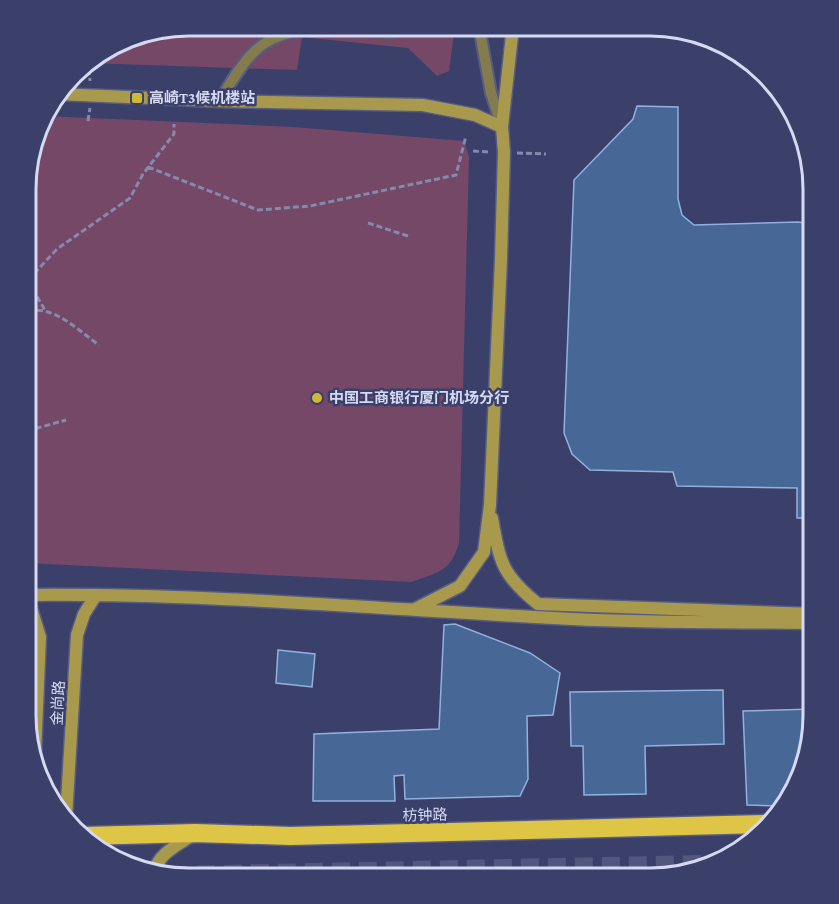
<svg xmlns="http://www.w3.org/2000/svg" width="839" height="904" viewBox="0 0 839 904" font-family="'Crimson Pro','Noto Sans SC',serif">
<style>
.green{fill:#754868}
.building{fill:#476797;stroke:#92b1dd;stroke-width:1.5}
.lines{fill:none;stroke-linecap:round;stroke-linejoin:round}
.highway-tunnel{stroke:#52577f;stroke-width:18;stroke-dasharray:18 9;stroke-linecap:butt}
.lane-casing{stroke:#575c83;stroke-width:14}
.secondary-casing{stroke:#575c83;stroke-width:15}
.highway-casing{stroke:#575c83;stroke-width:21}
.path{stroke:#858aac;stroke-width:3;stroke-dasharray:6 3;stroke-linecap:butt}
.lane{stroke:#857c4e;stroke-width:10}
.secondary{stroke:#a9994d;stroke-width:12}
.highway{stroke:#dec545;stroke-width:18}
.poi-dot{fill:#d0b736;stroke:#3b406a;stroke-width:2}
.labels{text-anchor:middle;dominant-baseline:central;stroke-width:5;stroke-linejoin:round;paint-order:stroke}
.poi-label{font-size:15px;font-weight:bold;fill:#d5d9f3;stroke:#3b406a;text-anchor:start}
.street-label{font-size:15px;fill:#d5d9f3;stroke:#3b406a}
.rim{fill:none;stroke:#d5d9f3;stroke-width:3}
</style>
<rect width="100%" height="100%" fill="#3b406a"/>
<path class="green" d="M 189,26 L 455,26 L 449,71 L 437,76 L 408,48 L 302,37 L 297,70 L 88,63 L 136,34 Z
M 44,116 L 293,127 L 464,141 L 469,157 L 459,542 C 452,571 437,573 411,582 L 27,563 L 29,158 Z"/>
<path class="building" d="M 658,27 L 671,27 L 694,36 L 657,34 Z
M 637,106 L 678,107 L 678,199 L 682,215 L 694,225 L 798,222 L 813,224 L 813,518 L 797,518 L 797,488 L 677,486 L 673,472 L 590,470 L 572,454 L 564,433 L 574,180 L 633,119 Z
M 455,624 L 530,653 L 560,673 L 553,715 L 527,716 L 528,779 L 520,796 L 405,799 L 404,775 L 394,776 L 395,801 L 313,801 L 314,734 L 439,729 L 444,625 Z
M 278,650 L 315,654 L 312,687 L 276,683 Z
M 723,690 L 724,744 L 645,746 L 646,794 L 584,795 L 583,746 L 571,746 L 570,692 Z
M 813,709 L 813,725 L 791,797 L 783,806 L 747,805 L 743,711 Z"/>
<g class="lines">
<path class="highway-tunnel" d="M 170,875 L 702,864"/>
<defs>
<path id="lane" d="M 479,26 L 491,93 L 502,127
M 219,101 C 230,85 240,65 254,52 C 288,18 351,31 394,32"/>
<path id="secondary" d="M 58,94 L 219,101 L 423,105 L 475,115 L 502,127
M 492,518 C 500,563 502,575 538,604 L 813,614
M 26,595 C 208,593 390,610 572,619 C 652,623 733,622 813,623
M 27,595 L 40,637 L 35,754
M 415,609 L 460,586 L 484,552 L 490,505 L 501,259 L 504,152 L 502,127 L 513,26
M 66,818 L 77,635 L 84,614 L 96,595
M 155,871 C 157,854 181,843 194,834"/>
<path id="highway" d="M 85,836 L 195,833 L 290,836 L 766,824"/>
</defs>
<use href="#lane" class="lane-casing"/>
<use href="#secondary" class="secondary-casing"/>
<use href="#highway" class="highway-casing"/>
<path class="path" d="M 89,69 L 90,81
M 88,121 L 90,108
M 473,151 L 489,152
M 517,153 L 546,154
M 148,167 L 258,210 L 310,206 L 456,175 L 466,136
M 368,223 L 408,236
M 28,280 L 57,249 L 130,198 L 143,174 L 174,134 L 174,124
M 28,281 L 46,312
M 28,311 C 54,305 79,331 99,345
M 27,431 L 66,420"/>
<use href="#lane" class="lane"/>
<use href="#secondary" class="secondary"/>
<use href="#highway" class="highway"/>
</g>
<g class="poi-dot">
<rect x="131" y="92" width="12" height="12" rx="3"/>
<circle cx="317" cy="398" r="6"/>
</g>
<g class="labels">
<g class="poi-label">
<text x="149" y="98">高崎T3候机楼站</text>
<text x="329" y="398">中国工商银行厦门机场分行</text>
</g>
<g class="street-label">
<text transform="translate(58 703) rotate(-87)">金尚路</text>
<text transform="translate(425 815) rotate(-1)">枋钟路</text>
</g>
</g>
<path d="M0 0H839V904H0ZM189 36H650A153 153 0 0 1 803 189V715A153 153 0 0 1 650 868H189A153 153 0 0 1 36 715V189A153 153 0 0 1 189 36Z" fill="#3b406a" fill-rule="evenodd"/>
<path class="rim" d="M189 36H650A153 153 0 0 1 803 189V715A153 153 0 0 1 650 868H189A153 153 0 0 1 36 715V189A153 153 0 0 1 189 36Z"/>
</svg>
